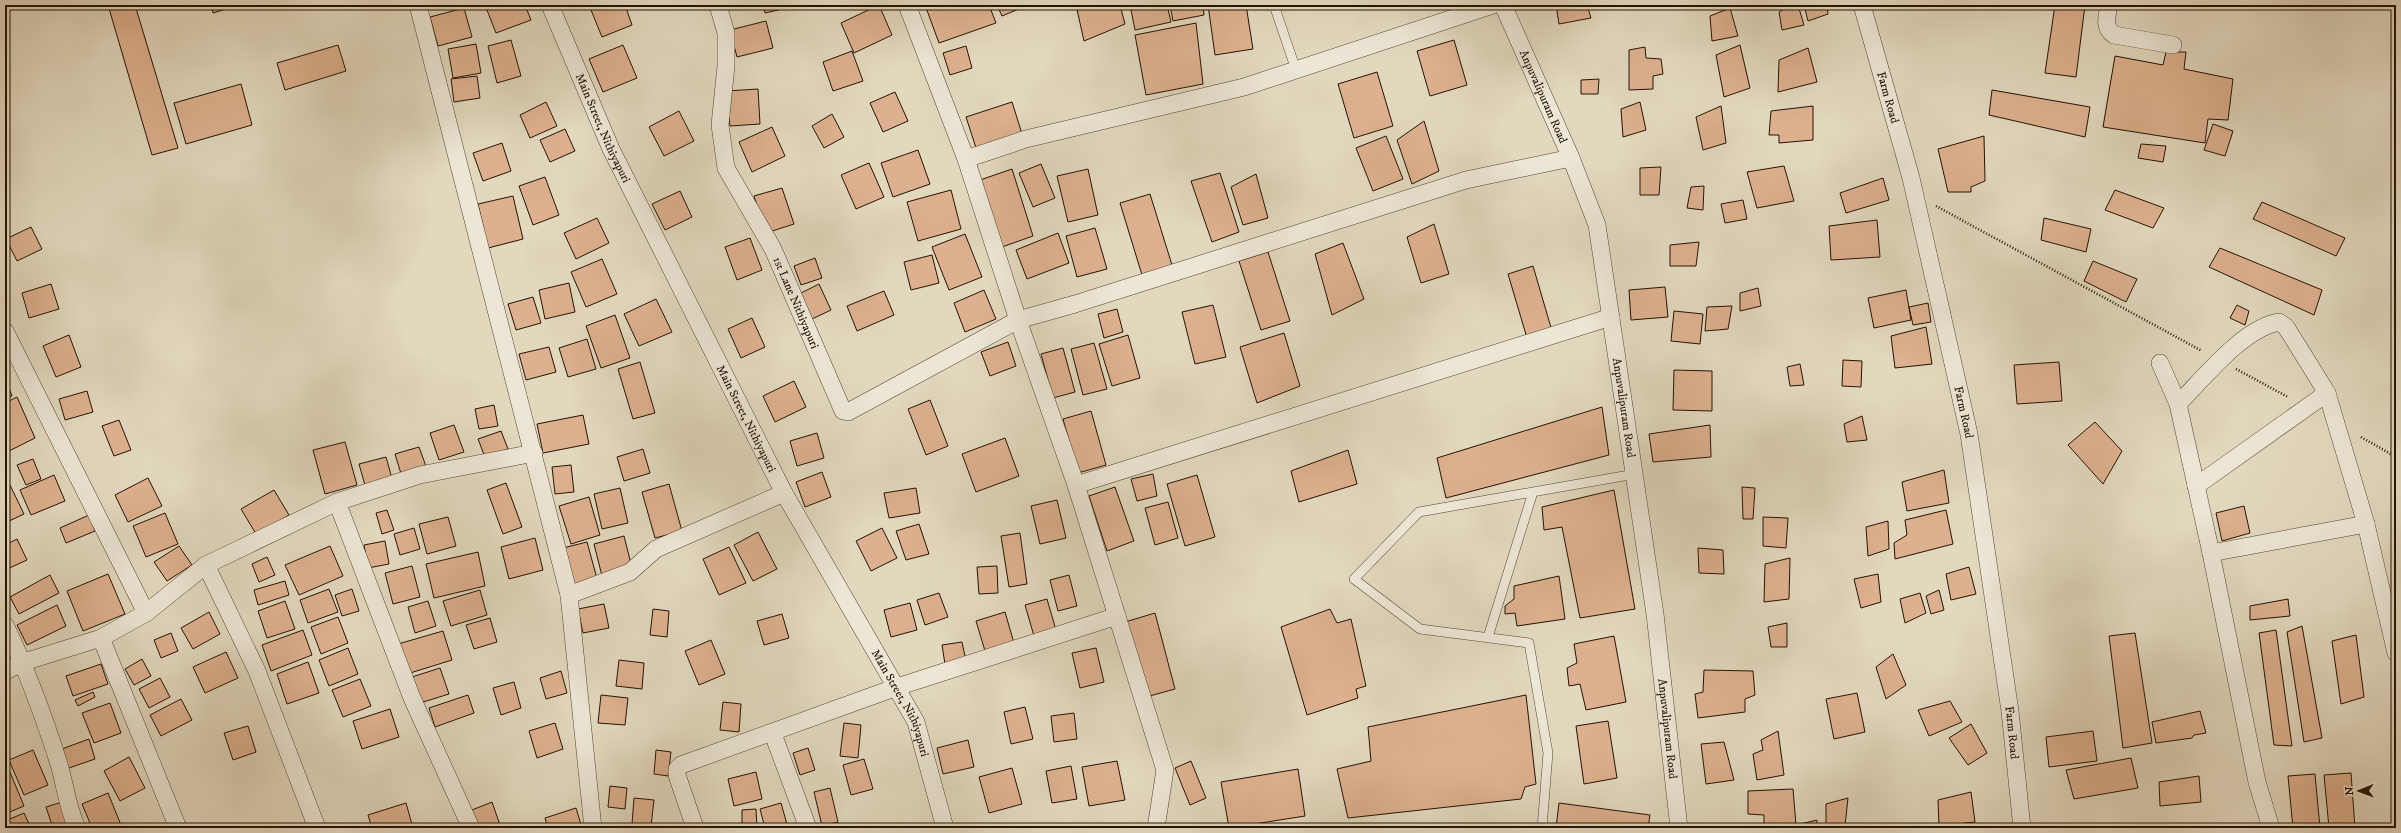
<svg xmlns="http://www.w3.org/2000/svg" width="2401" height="833" viewBox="0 0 2401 833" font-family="'IM FELL DW Pica',serif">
<rect width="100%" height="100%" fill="#e2d8be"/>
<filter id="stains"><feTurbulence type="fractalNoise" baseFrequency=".005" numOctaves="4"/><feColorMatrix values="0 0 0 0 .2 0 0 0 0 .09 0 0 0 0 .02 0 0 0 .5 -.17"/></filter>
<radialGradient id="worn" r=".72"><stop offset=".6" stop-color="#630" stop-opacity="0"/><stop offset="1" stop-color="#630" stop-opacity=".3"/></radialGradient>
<path fill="#ddb18f" stroke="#251203" d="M108,5h27l43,143 -26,7z
M211,5h28l-26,8z
M429,5h22l-21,4z
M485,5h40l6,15 -35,13z
M589,5h36l7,20 -30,12z
M763,5h33v1l-31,7z
M879,5l13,30 -38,18 -13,-30z
M925,5h64l7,18 -57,20z
M997,5h31l-26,11z
M1076,5h44l5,19 -41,17z
M1130,5h37l4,17 -36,8z
M1170,5h33l1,10 -31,6z
M1208,5h38l7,44 -38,6z
M1556,5h31l4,13 -32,6z
M1790,5h8l6,20 -22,5 -3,-18z
M1804,5h23l1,9 -20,7z
M2055,5h30l-9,72 -31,-4z
M464,8l8,29 -34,9 -8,-29z
M1730,8l8,28 -26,5 -2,-25z
M766,21l7,27 -36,9 -7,-27z
M1196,23l7,61 -57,11 -11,-60z
M511,40l10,36 -24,7 -9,-37z
M1454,40l13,45 -37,11 -13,-45z
M476,44l5,29 -28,5 -5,-29z
M338,45l8,26 -61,19 -8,-27z
M623,45l14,33 -34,14 -14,-33z
M1740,45l10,43 -26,9 -8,-42z
M966,46l6,22 -22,7 -7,-22z
M1645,47l1,11 15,1 2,15 -10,2v13l-24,1v-40z
M1808,48l9,34 -39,10 1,-32z
M852,51l11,30 -30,10 -10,-29z
M2166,52h20l-2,17 49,10 -5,41 -20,-1 -3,24 -102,-16 12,-71 48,9z
M1377,72l16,54 -39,12 -16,-54z
M477,76l3,22 -26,4 -3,-23z
M1599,79l-1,15h-17v-14z
M241,84l11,41 -66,19 -12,-41z
M758,89l2,35 -30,2 -3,-35z
M1992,90l98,17 -5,30 -96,-22z
M895,92l13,29 -25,11 -13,-29z
M546,102l11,24 -27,12 -10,-23z
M1012,102l11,35 -46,14 -11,-34z
M1640,102l6,28 -23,7 -2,-28z
M1721,106l5,37 -23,7 -7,-33z
M1813,106v34l-34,3v-8h-10l2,-24z
M679,111l15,30 -30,15 -15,-29z
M832,114l12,23 -20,11 -12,-22z
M1424,121l15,50 -27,13 -15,-44z
M2213,124l20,7 -8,25 -21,-6z
M772,127l13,29 -33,16 -13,-30z
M565,129l10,22 -25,11 -10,-22z
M1386,136l17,43 -30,12 -17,-43z
M1984,136l1,45 -14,6v5h-23l-10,-43z
M502,143l9,28 -28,10 -10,-28z
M2141,144l25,2 -3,16 -25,-4z
M918,150l12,34 -37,13 -12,-34z
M869,163l15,34 -28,12 -15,-34z
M1041,164l14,34 -22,9 -14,-34z
M1784,166l10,35 -37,7 -10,-36z
M1661,167l-2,28h-19v-27z
M1012,169l21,67 -31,11 -22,-67z
M1088,169l10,46 -30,7 -11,-46z
M1220,173l19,59 -27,10 -21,-61z
M1256,174l12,44 -25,7 -12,-38z
M545,177l14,38 -26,10 -14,-39z
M1883,178l6,22 -43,13 -6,-20z
M1704,186l-1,24 -16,-2 4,-21z
M782,188l12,36 -28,9 -12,-37z
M951,190l10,39 -43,12 -11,-39z
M2115,190l49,18 -11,20 -48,-18z
M680,191l12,26 -27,13 -13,-26z
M1150,194l22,71 -30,10 -22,-72z
M513,196l10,43 -35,9 -10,-44z
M1743,200l4,19 -22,4 -4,-19z
M2262,202l83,36 -9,18 -83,-37z
M597,218l12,25 -33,16 -12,-26z
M2044,218l47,11 -5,23 -45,-12z
M1877,220l3,37 -49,3 -2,-34z
M1434,224l15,50 -28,9 -14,-46z
M31,227l11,22 -25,12 -11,-22z
M1095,228l12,41 -30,8 -11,-41z
M1058,233l11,30 -42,16 -11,-29z
M965,234l17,43 -33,13 -17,-43z
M750,238l12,32 -25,10 -12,-33z
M1699,242l-3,24h-26v-21z
M1343,243l21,56 -32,16 -17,-61z
M2220,248l102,42 -8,25 -105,-48z
M1268,252l22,69 -29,9 -22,-69z
M932,255l7,28 -28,7 -7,-28z
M815,258l7,20 -21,7 -7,-19z
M602,259l15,35 -31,13 -15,-35z
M2093,261l44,18 -11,23 -42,-21z
M1533,266l19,65 -25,7 -19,-64z
M569,283l6,29 -30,7 -6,-29z
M51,284l8,25 -30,9 -7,-25z
M819,284l12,26 -19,9 -13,-25z
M1665,287l3,30 -37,3 -2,-30z
M1758,288l3,18 -21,5v-18z
M984,290l12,29 -31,13 -11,-29z
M1906,290l5,30 -37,8 -6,-30z
M884,291l10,24 -37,16 -10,-25z
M533,297l8,26 -25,7 -8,-26z
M656,299l16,33 -33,14 -15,-32z
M1928,303l3,19 -18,3 -4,-18z
M1213,305l13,52 -31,7 -13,-52z
M2237,305l12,6 -4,14 -15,-7z
M1732,306l-4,23 -23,2 2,-24z
M1117,309l6,23 -19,6 -6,-24z
M1674,311l29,3 -3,30 -29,-3z
M615,315l15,43 -29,10 -15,-42z
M752,318l13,29 -24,11 -13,-29z
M1926,327l6,37 -37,4 -4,-32z
M1284,333l16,53 -43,17 -17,-56z
M69,335l12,32 -25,10 -13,-31z
M1128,335l12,43 -28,8 -13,-42z
M587,339l9,30 -28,8 -9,-29z
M1008,342l8,24 -26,10 -9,-24z
M1094,343l13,46 -24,6 -12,-46z
M549,347l7,25 -30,8 -7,-26z
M1063,348l12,44 -22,6 -12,-44z
M1843,360l19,1 -1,26 -19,-1z
M640,362l15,51 -22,6 -15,-50z
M2059,362l3,39 -45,3 -3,-39z
M1800,364l4,21 -14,1 -3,-19z
M1674,370l38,1v40l-39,-1z
M5,377l7,19 -7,2z
M794,381l12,26 -31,15 -12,-26z
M87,391l6,21 -28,8 -6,-21z
M17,397l18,41 -30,15v-50z
M930,400l18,46 -22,9 -18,-46z
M494,405l4,21 -19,3 -4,-20z
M1602,407l7,48 -163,43 -9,-40z
M1091,411l15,54 -28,8 -15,-54z
M583,415l6,29 -46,9 -6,-29z
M1862,416l5,24 -20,2 -3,-18z
M119,420l12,30 -17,6 -12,-30z
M2095,422l27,29 -19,33 -35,-39z
M454,425l10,27 -25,8 -9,-27z
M1710,425l1,32 -58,5 -4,-28z
M501,431l7,18 -23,8 -7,-18z
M817,433l7,25 -27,8 -7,-25z
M1005,438l14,38 -43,16 -14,-38z
M345,442l12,43 -32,9 -12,-44z
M419,447l8,22 -25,8 -7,-23z
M643,449l7,24 -26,8 -7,-24z
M1348,450l9,34 -58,18 -8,-31z
M386,457l7,25 -27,7 -7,-25z
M33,459l8,20 -15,6 -9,-20z
M571,465l3,27 -19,2 -3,-27z
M1944,470l5,33 -42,8 -5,-29z
M822,472l9,25 -26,10 -9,-25z
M1153,474l4,22 -20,5 -6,-22z
M54,475l11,26 -34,14 -11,-25z
M1197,475l18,62 -30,9 -18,-62z
M148,478l14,28 -34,16 -13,-27z
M8,481l16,33 -19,9v-41z
M506,483l16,44 -19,7 -16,-44z
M669,484l13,47 -27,7 -13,-46z
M1115,487l19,54 -27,10 -18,-55z
M1742,487l13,1 -2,31h-10z
M620,488l8,35 -26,6 -8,-35z
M916,488l4,25 -31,5 -5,-25z
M274,490l15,25 -33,19 -15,-25z
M1614,490l21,119 -55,9 -18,-91 -18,3 -2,-23z
M589,497l11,38 -29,9 -12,-38z
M1057,500l9,38 -26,6 -9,-38z
M1168,502l10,36 -23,7 -10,-37z
M2244,506l6,27 -28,8 -6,-28z
M387,510l7,20 -12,4 -6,-21z
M1946,510l7,34 -58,15 -1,-16 13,-8 -2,-15z
M165,513l13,31 -32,13 -13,-31z
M89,515l6,16 -29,12 -6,-15z
M448,517l8,29 -29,8 -8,-30z
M1763,517l25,1 -2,30 -23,-2z
M1888,521l1,28 -21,7 -2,-29z
M919,524l10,30 -23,6 -10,-29z
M414,528l6,21 -20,6 -6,-21z
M882,528l15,30 -26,13 -15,-30z
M758,532l19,37 -24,12 -19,-36z
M1020,533l7,51 -18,3 -8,-51z
M624,536l8,32 -30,8 -8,-32z
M535,538l8,32 -34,9 -8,-32z
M17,539l10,21 -22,10v-25z
M385,541l4,23 -21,4 -4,-23z
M587,542l11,40 -23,7 -12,-41z
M179,546l13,19 -25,16 -13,-19z
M330,546l13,30 -44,19 -14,-30z
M729,547l17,36 -27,12 -16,-36z
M1698,548l25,2 1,24 -25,-1z
M478,552l7,34 -51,12 -8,-34z
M267,557l8,18 -16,7 -7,-18z
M1790,558l-1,41 -25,3 1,-38z
M412,566l8,31 -27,7 -8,-31z
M997,566l1,27 -19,1 -2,-27z
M1969,567l7,27 -25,6 -5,-26z
M108,574l17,40 -42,17 -16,-40z
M1878,574l3,28 -20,6 -7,-29z
M50,575l9,18 -40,21 -9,-17z
M1069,575l8,31 -19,5 -8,-31z
M1559,576l6,43 -48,7 -2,-13 -10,1v-8l9,-7v-13z
M285,581l4,14 -31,10 -4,-15z
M329,589l9,23 -30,11 -8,-23z
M352,589l7,22 -17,5 -7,-21z
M480,590l7,25 -36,11 -8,-25z
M1939,590l5,20 -13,4 -5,-18z
M939,593l9,24 -23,8 -8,-25z
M1920,593l6,20 -21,10 -5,-24z
M1047,599l9,31 -22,6 -9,-31z
M2288,599l2,17 -40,4v-14z
M285,601l10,28 -28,9 -9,-27z
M428,601l8,25 -21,7 -7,-26z
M910,603l7,27 -26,7 -7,-27z
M604,604l5,24 -26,5 -5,-24z
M57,605l9,21 -39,19 -10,-20z
M653,609l16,2 -2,26 -17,-2z
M1330,609l7,14 14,-4 15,67 -10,3 2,9 -51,17 -26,-88z
M209,612l11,22 -27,15 -12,-21z
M1005,612l9,31 -29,8 -9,-30z
M1155,613l20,76 -29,8 -21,-75z
M782,614l7,24 -25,7 -7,-24z
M338,617l10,26 -27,11 -10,-27z
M490,618l7,24 -23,7 -8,-24z
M1787,623v24h-16l-3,-20z
M2302,626l20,112 -18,4 -17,-110z
M303,630l9,25 -41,16 -9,-26z
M2276,630l16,116 -18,-1 -15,-112z
M443,631l9,29 -45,14 -9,-30z
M171,633l7,18 -17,7 -7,-18z
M2135,633l17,110 -29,5 -14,-112z
M2356,635l8,62 -23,7 -9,-63z
M1614,636l12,66 -40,8 -6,-26 -11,2 -2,-18 10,-5 -3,-19z
M711,640l14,34 -26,11 -14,-34z
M962,642l4,19 -21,3 -3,-19z
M348,648l10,26 -29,12 -10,-26z
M1096,648l8,34 -24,6 -8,-35z
M226,652l12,26 -33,15 -12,-26z
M1893,654l13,31 -20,14 -10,-32z
M142,659l9,17 -17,9 -9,-16z
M619,660l25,3 -2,26 -26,-3z
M308,662l11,31 -32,11 -10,-30z
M101,664l7,20 -35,12 -7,-20z
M440,668l9,26 -29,9 -8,-26z
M1704,670l49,1 2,24 -10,4v13l-47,6 -3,-24 8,-2z
M561,671l6,22 -21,6 -6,-21z
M160,678l10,19 -21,11 -10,-19z
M360,679l11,27 -28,11 -11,-27z
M514,682l7,26 -20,7 -8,-27z
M93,692l2,5 -17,9 -3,-6z
M1857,693l8,39 -31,7 -8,-40z
M468,695l6,18 -39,14 -6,-19z
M601,695l27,3 -3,27 -27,-2z
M1526,695l10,89 -11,3 -4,12 -173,19 -11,-49 34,-8 -3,-34z
M181,699l11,21 -31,16 -11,-21z
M1950,701l12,21 -33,14 -11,-26z
M723,702l18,2 -2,28 -19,-2z
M110,703l11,30 -27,10 -12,-30z
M1025,707l8,32 -22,5 -7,-32z
M390,709l9,28 -37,12 -9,-28z
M2200,711l6,22 -12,2 -2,3 -36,5 -4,-21z
M1074,713l3,26 -23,3 -3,-26z
M1608,721l9,57 -33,6 -8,-58z
M555,723l8,26 -26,9 -8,-27z
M844,723l17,2 -3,33 -18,-2z
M1971,724l16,29 -19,12 -19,-27z
M248,726l8,26 -23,8 -9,-27z
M1778,731l6,44 -27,5 -4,-26 10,-4 -2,-10z
M2093,731l4,30 -48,6 -3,-30z
M89,739l6,20 -29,10 -7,-19z
M968,740l6,27 -31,7 -6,-26z
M1724,742l10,38 -28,4 -5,-40z
M808,748l7,22 -15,5 -7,-22z
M33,750l15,35 -24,10 -15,-35z
M656,750l15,2 -3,24 -14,-2z
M129,757l16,31 -25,13 -16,-30z
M2131,758l7,30 -64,11 -8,-29z
M864,759l9,30 -22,6 -8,-30z
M1117,761l8,39 -36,6 -7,-39z
M1191,761l15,37 -16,7 -15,-37z
M7,765l17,41 -19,8v-48z
M1071,766l6,33 -25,4 -6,-32z
M1012,768l10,36 -33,9 -10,-36z
M1298,769l7,47 -76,12 -8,-46z
M756,772l6,27 -28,7 -6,-27z
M2351,773l4,55h-26l-5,-53z
M2315,774l5,54h-27l-5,-52z
M2199,776l2,26 -41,4 -1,-24z
M610,786l17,2 -2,21 -17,-2z
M830,788l8,34 -16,4 -8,-34z
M1793,789l3,36 21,-5v8h-53v-13l-16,-1v-23z
M1971,792l4,30 -36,4 -1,-26z
M108,793l13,32 -7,3h-22l-10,-24z
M634,798l20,2 -3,26 -19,-2z
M1848,798l-3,28 -19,2v-24z
M62,802l8,25 -17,1 -7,-21z
M492,802l9,26h-23l-6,-18z
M406,803l7,25h-41l-4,-13z
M781,803l7,25h-23l-5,-19z
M1559,803l91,12 -2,13h-92z
M576,808l6,20h-34l-3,-10z
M756,809l1,19h-15v-18z
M24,813l7,15h-26v-7z"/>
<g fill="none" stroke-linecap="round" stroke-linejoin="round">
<defs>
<path id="lane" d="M1274,5l22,65
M1488,637l45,-145
M1542,828l6,-75 -19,-110 -109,-14 -66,-50 65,-67 216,-38"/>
<g id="street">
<path d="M418,5l151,590 24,233"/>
<path id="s1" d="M550,5l61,144 173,344 132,229 29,106"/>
<path id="s2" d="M718,5l8,28v33l-6,59 6,43 47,81 70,162 5,1 170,-92 57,-16 391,-124 105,-22"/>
<path d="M907,5l59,154 52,161 58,165 89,285 -9,58"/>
<path id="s3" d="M1503,5l68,153 26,67 58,389 24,214"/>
<path id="s4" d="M1862,5l49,173 58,256 41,277 12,117"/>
<path d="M2109,5c-2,12 -6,22 5,30l59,10"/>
<path d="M966,159l60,-20 218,-52 249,-82"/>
<path d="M5,331l141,282"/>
<path d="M2160,363l18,41 33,149 46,229 14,46"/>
<path d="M2178,404c25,-25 65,-76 101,-82l7,5 41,66 -131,93"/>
<path d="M1076,485l535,-168"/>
<path d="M337,502l75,196 59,130"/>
<path d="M2366,524l30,129"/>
<path d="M2211,553l155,-29 -39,-131"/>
<path d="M206,565l51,106 60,157"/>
<path d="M569,595l61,-23 26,-23 128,-56"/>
<path d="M5,625c21,43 38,89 53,136 7,22 9,46 19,67"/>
<path d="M101,638l77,190"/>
<path d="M5,671l19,-9 77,-24 45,-25 60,-48 131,-63 83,-27 114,-22"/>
<path d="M773,734l35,94"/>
<path d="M695,828l-18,-53v-6l4,-4 216,-78 220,-71"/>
</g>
</defs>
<use href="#lane" stroke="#544432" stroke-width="10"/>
<use href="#street" stroke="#544432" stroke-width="18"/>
<path stroke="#251203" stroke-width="2.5" stroke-dasharray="1 2" stroke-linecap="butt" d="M1936,206l266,145
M2236,369l52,28
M2361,437l35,20"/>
<use href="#lane" stroke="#ece6d5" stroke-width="9"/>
<use href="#street" stroke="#ece6d5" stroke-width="17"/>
</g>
<g text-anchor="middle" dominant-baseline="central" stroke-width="4" stroke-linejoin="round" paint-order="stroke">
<g font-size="12" fill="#251203" stroke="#ece6d5">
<text stroke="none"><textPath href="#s3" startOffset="100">Anpuvalipuram Road</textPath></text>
<text stroke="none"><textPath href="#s4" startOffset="96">Farm Road</textPath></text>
<text stroke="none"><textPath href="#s1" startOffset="134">Main Street, Nithiyapuri</textPath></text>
<text stroke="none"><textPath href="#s2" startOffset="317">1st Lane Nithiyapuri</textPath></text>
<text stroke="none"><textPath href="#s3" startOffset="424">Anpuvalipuram Road</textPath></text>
<text stroke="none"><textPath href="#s4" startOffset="420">Farm Road</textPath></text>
<text stroke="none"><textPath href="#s1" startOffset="458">Main Street, Nithiyapuri</textPath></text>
<text stroke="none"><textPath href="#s1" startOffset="782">Main Street, Nithiyapuri</textPath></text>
<text stroke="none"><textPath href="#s3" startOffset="748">Anpuvalipuram Road</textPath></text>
<text stroke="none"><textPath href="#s4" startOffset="744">Farm Road</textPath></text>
</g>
</g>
<rect width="2401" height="833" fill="none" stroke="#e2d8be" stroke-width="20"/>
<rect x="6" y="6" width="2389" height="821" fill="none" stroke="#251203" stroke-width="2"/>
<rect x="10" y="10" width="2381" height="813" fill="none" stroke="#251203"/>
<g transform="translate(2359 791) rotate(269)" stroke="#ece6d5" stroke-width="3" paint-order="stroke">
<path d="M0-3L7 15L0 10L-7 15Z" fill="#251203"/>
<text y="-6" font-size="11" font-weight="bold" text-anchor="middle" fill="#251203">N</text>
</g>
<rect width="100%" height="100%" filter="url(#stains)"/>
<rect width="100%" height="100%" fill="url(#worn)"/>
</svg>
